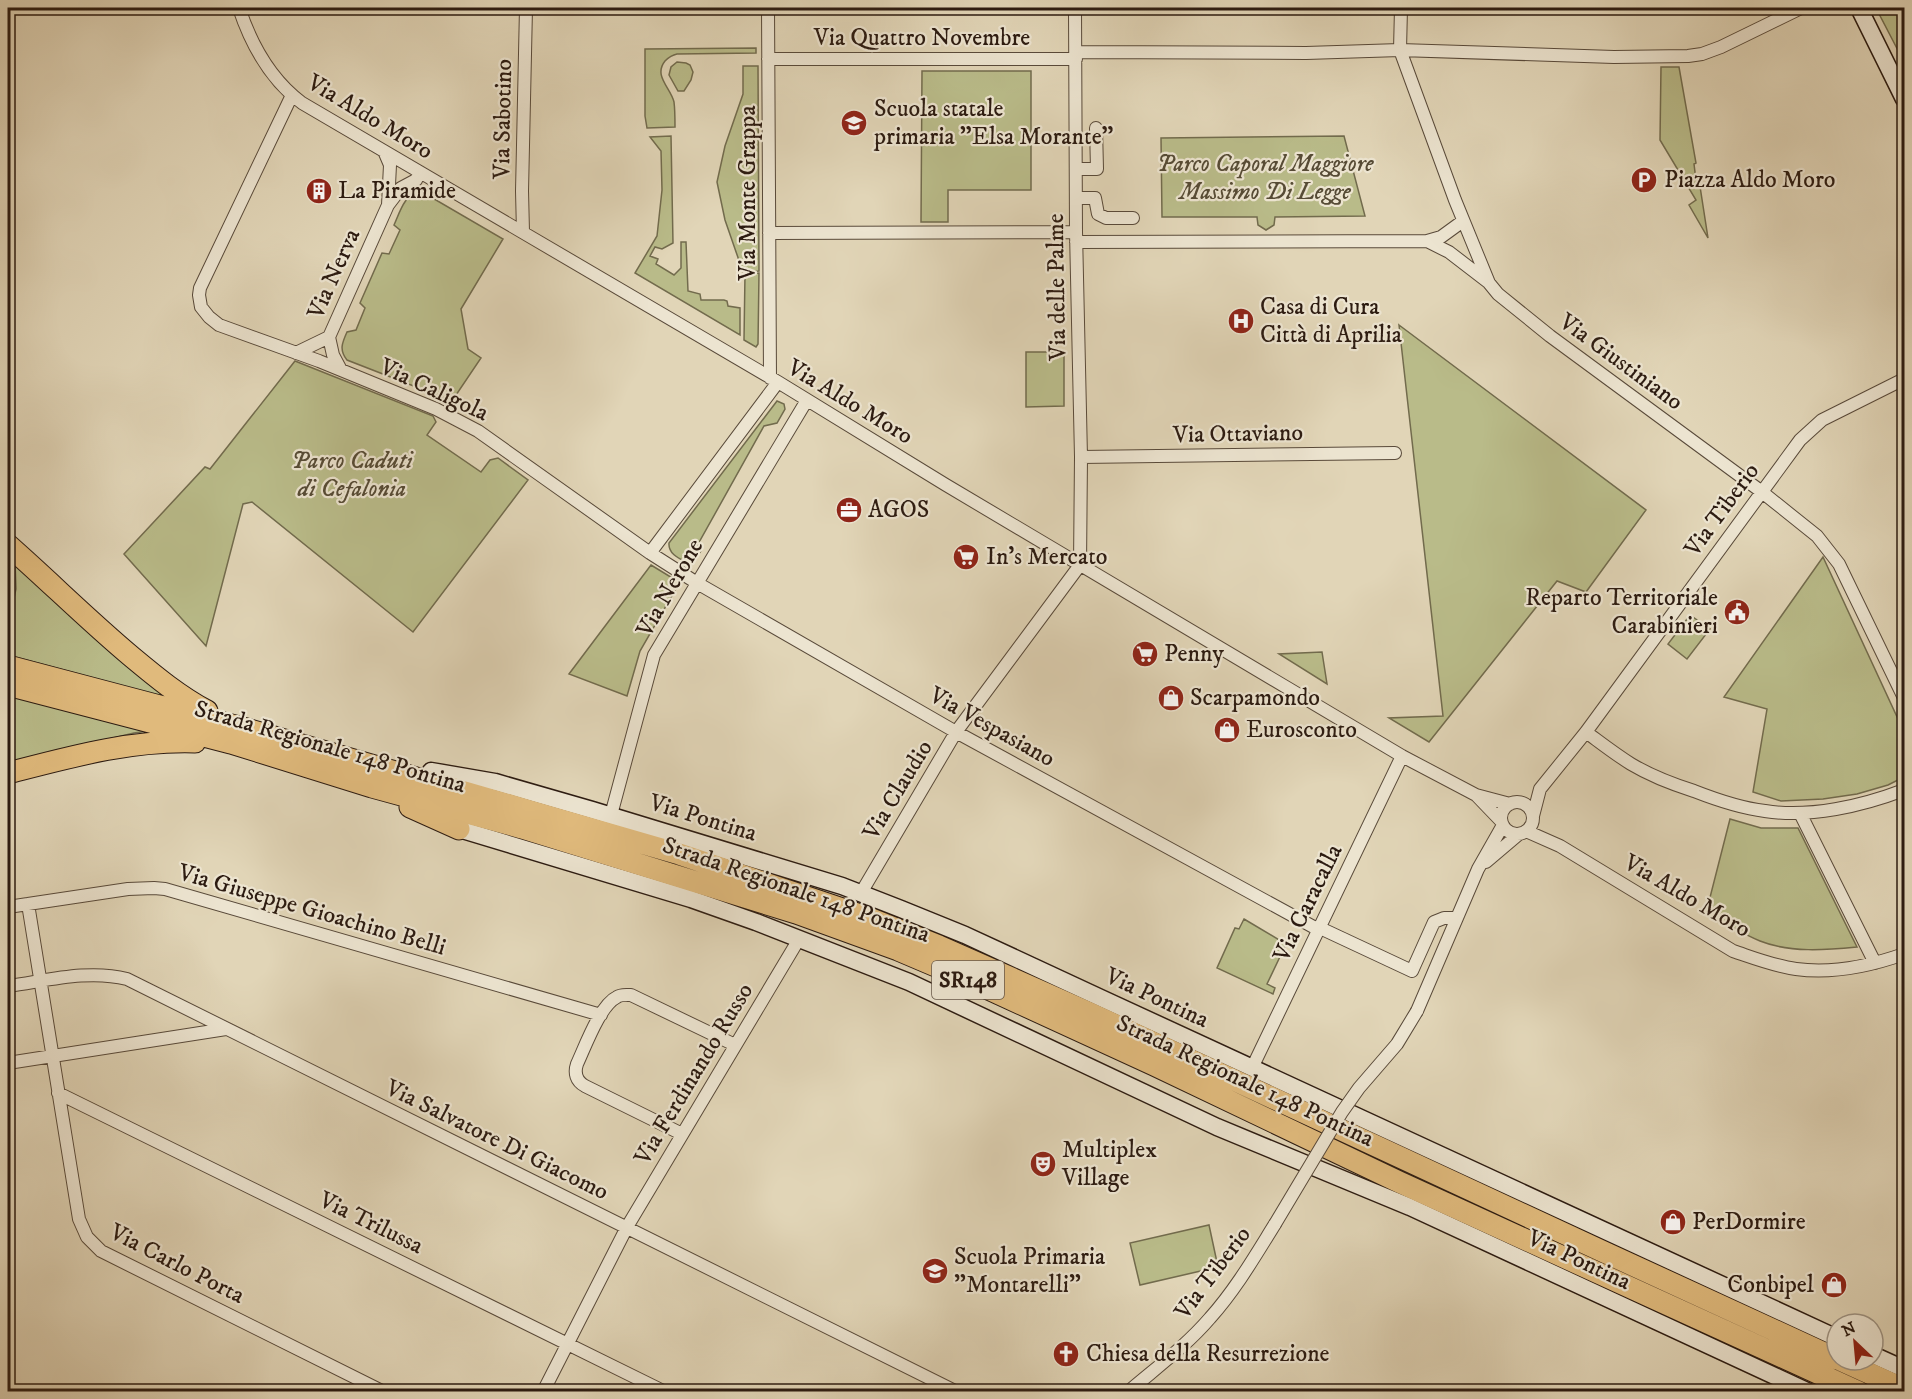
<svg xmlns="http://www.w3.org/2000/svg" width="1912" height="1399" viewBox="0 0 1912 1399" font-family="'IM FELL DW Pica',serif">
<rect width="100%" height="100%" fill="#e1d5b7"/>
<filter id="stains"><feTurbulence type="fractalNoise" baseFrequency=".00333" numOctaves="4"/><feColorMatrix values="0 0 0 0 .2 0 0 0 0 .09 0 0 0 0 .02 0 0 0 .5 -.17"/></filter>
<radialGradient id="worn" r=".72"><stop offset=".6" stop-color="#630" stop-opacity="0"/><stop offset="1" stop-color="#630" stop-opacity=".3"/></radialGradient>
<path fill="#b9bb89" stroke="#726b4d" stroke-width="1.5" d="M1876,8h28v54z
M756,48v5l-79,1c-5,1 -8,3 -12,7 -12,15 6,27 9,41 1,8 1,17 1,25l-28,1 -2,-12v-67z
M677,62l9,1 4,2 3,7 -2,8 -7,11h-6l-9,-16 2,-8z
M743,66h15l1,205 -16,1 -18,-52 -8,-38 8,-36 18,-52z
M1661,67h18l17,96 -2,1 2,16h3l9,58 -19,-33 7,-5 -36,-60z
M922,71h109v119h-83v32h-27z
M671,136l2,107 -11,6 -7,-2 -5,9 8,3 -2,5 18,11 7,-7v-26h5l2,49 12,3 1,6h23l3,1 1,5 12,2v27l-105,-62 22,-37 5,-46 -1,-39 -11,-14z
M1344,136l21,80 -90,1 -1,8 -8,5 -8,-5 -1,-8h-95l-1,-79z
M419,192l5,1 79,46 -42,70 7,40 13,9 -27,40 -7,1 -100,-39c-8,-10 -5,-17 0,-28l9,-2 9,-22 -5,-5 22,-50 7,1 11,-24 -6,-5c6,-13 10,-30 25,-33z
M759,273l-1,71 -2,3 -12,-7 1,-66z
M1399,325l247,185 -60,82 -29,-11 -128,161 -40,-24 54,-2z
M1026,352h38v54l-38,1z
M295,361l138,55 3,6 -9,13 54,37 9,-12 8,-2 30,22 -115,152 -161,-130 -9,2 -37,142 -82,-92 81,-87 5,2z
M777,401l7,3 1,5 -8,14 -13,3 -67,120 5,3 -8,13 -4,2c-9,-5 -22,-9 -21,-21z
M1823,557l81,175v45l-16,8 -31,9 -34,5 -42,2 -28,-9 14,-83 -43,-12z
M15,561l149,133 -1,3 -155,-42v-45l6,-12 2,-9z
M651,565l23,14 3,8 -37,64 -13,45 -58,-22z
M1690,615l20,14 -23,30 -19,-15z
M1322,652l5,32 -48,-30z
M8,689l147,41 -21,3 -126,30z
M1730,819l31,9h37l59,119c-31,3 -67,6 -97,-6 -18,-7 -36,-19 -54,-28z
M1244,919l42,25 -19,40 8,4 -2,6 -56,-26 18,-40 4,1z
M1209,1225l9,42 -78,18 -10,-42z"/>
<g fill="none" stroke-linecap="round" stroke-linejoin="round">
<defs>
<path id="street" d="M239,8c12,36 32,72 63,95l476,279 168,103 456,271 74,39 34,9
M768,8l2,370
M1401,8l-1,42 55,150 34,83 9,11 52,42 212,156 55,44 22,28 65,134
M1076,52l230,1 94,-3 214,7 74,-1 14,-2 19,-7 80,-39
M768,59h308
M292,95l-92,193 -1,7 2,12 8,10 10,8 100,36 117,48 42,22 172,122 128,-171
M384,151l6,14 -2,40
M1076,169h21l-1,-41
M1076,198h19l3,16 8,4h27
M523,232l-1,-41 4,-183
M769,233l307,-1
M1427,241l14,-4 22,-16
M1076,242l351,-1 22,11 39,30
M296,353l33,-16
M341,370l-8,-15 -4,-18 59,-132 13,-17 15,-8 4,-8
M1081,457l314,-4
M650,553l47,30 259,149 363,198
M1586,732c15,11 29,22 45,32 20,12 41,20 63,27 23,9 46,17 71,20 45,7 97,-5 139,-21
M1477,796l24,25
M1501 818a16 16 0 1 1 32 0a16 16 0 1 1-32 0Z
M1800,813l75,150
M611,815l43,-160 153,-255
M1533,816l7,-27 46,-57 214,-292 22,-20 82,-41
M1526,831l34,15 173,105c21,7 41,15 63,18 36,5 74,-3 108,-15
M1486,862l33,-28
M861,893l95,-161 124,-167 1,-108 -5,-225 -1,-224
M28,904l51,315 8,18 14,14 283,141
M8,907l120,-18 26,-1 11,1 436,126
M1320,928l92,43 22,-49 10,-4h12
M8,986c38,-5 80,-17 119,-7l830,413
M1417,1011l61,-142 25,-44
M8,1063l218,-34
M1252,1068l150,-312
M58,1093l607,299
M682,1134l-97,-48c-9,-5 -11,-13 -8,-22 8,-17 23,-59 40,-67 4,-3 9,-2 14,-2l104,50
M543,1392l84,-165 172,-288
M1128,1392c28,-24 58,-46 82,-74 26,-29 45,-62 65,-94"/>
<path id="secondary" d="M1859,8l45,91
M431,771l64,11 97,28 250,76 59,23 64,26 138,64 734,339
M459,829l232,70 65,23 153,60 308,145 193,80 399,185
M1873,1355l31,14"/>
<path id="highway" d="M8,545c42,37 81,76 124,112 24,20 47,39 75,54
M8,666l235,62 284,82 152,44 190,64 70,28 151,67 514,239 233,107
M8,685l223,58 141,44 150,41 274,85 102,37 73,31 183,84 245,117 460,210
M8,773c62,-16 122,-33 187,-31
M410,807l49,22
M1840,1360l64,29"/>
</defs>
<use href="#street" stroke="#594a3a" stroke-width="14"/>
<use href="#secondary" stroke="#2c1b11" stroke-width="19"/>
<use href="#highway" stroke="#2c1b11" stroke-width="23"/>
<use href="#street" stroke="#ece4d0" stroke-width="12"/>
<use href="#secondary" stroke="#ece4d0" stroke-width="16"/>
<use href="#highway" stroke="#e0ba7c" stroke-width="21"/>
<defs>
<path id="street-bridge" d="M1275,1224l67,-112 17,-24 38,-44 20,-33"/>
</defs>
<use href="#street-bridge" stroke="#594a3a" stroke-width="14" stroke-linecap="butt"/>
<use href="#street-bridge" stroke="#ece4d0" stroke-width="12"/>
</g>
<defs>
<symbol id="school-disc" viewBox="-11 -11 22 22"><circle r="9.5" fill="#8f2418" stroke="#ece4d0"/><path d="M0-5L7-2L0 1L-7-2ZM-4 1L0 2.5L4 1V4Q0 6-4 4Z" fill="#fff"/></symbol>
<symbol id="parking-disc" viewBox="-11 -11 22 22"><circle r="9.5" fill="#8f2418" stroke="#ece4d0"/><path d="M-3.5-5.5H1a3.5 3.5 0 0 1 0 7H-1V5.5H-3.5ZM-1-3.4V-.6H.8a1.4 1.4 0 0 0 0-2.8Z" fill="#fff"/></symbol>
<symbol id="building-disc" viewBox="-11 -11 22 22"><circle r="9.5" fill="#8f2418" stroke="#ece4d0"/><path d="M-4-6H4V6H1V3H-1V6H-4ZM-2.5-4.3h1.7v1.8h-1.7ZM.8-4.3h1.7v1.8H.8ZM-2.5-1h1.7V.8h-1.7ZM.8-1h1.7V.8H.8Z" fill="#fff"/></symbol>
<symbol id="hospital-disc" viewBox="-11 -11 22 22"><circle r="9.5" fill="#8f2418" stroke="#ece4d0"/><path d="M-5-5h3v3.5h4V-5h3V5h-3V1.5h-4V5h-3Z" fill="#fff"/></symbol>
<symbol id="office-disc" viewBox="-11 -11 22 22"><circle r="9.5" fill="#8f2418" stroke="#ece4d0"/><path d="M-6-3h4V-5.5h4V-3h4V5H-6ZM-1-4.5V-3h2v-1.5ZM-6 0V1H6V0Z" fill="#fff"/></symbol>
<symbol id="supermarket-disc" viewBox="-11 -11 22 22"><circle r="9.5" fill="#8f2418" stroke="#ece4d0"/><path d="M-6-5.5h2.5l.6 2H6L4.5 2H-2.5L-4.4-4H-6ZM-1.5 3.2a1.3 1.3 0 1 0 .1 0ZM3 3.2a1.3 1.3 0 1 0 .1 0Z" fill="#fff"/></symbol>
<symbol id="civic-disc" viewBox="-11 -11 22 22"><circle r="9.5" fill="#8f2418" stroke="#ece4d0"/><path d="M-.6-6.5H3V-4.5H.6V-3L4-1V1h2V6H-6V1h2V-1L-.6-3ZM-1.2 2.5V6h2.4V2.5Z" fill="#fff"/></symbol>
<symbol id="shop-disc" viewBox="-11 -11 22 22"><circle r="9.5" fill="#8f2418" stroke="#ece4d0"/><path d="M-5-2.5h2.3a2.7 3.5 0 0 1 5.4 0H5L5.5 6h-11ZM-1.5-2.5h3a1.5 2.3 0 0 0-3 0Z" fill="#fff"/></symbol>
<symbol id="theatre-disc" viewBox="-11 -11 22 22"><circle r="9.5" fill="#8f2418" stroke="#ece4d0"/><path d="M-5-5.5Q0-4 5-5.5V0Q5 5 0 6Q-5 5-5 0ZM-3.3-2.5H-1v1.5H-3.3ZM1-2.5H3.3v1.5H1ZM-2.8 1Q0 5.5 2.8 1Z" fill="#fff"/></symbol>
<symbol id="church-disc" viewBox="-11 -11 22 22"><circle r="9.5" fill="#8f2418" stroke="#ece4d0"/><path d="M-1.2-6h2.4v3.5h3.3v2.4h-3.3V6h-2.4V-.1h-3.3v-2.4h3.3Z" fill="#fff"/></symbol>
</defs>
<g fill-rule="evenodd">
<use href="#school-disc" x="839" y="108" width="30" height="30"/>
<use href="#parking-disc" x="1629" y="165" width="30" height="30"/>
<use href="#building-disc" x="304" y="176" width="30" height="30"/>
<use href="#hospital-disc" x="1226" y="306" width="30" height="30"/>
<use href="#office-disc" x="834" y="495" width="30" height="30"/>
<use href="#supermarket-disc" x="951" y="542" width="30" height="30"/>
<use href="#civic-disc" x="1722" y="597" width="30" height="30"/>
<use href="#supermarket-disc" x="1130" y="639" width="30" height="30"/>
<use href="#shop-disc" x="1156" y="683" width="30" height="30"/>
<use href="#shop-disc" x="1212" y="715" width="30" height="30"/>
<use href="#theatre-disc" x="1028" y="1149" width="30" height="30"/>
<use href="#shop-disc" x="1658" y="1207" width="30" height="30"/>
<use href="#school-disc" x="920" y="1256" width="30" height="30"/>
<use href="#shop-disc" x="1819" y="1270" width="30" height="30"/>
<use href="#church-disc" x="1051" y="1339" width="30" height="30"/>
</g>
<g text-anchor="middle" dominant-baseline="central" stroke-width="4.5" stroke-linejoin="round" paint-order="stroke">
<rect fill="#ece4d0" stroke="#66574a" stroke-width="1.5" x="932" y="961" width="72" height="38" rx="4.5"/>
<g font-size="22" font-weight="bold" fill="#2c1b11">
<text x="968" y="980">SR148</text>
</g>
<g font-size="24" fill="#2c1b11" stroke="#ece4d0">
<text x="922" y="38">Via Quattro Novembre</text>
<text transform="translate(370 117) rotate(31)">Via Aldo Moro</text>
<text transform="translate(503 119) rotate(-89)">Via Sabotino</text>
<text transform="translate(748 193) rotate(-90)">Via Monte Grappa</text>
<text transform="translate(334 274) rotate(-66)">Via Nerva</text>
<text transform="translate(1057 287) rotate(-91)">Via delle Palme</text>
<text transform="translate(1621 362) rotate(36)">Via Giustiniano</text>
<text transform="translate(434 390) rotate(25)">Via Caligola</text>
<text transform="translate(850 402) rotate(31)">Via Aldo Moro</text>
<text transform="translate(1238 434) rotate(-1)">Via Ottaviano</text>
<text transform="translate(1722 510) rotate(-54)">Via Tiberio</text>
<text transform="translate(670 588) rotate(-60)">Via Nerone</text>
<text transform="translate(992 727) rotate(29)">Via Vespasiano</text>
<text transform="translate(330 747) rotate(16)">Strada Regionale 148 Pontina</text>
<text transform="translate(898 790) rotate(-59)">Via Claudio</text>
<text transform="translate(703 818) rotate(17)">Via Pontina</text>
<text transform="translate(796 890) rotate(19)">Strada Regionale 148 Pontina</text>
<text transform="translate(1687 896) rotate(30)">Via Aldo Moro</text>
<text transform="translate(1308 903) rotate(-64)">Via Caracalla</text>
<text transform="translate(312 910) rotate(16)">Via Giuseppe Gioachino Belli</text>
<text transform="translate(1157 998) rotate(25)">Via Pontina</text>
<text transform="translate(694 1074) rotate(-59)">Via Ferdinando Russo</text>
<text transform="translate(1245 1081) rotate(25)">Strada Regionale 148 Pontina</text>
<text transform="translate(497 1140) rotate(26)">Via Salvatore Di Giacomo</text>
<text transform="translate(371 1223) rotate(26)">Via Trilussa</text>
<text transform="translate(1579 1260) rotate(25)">Via Pontina</text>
<text transform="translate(177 1264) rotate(27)">Via Carlo Porta</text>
<text transform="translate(1213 1273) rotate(-53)">Via Tiberio</text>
</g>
<g font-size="24" fill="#2c1b11" stroke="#ece4d0" text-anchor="start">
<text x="874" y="109">Scuola statale<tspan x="874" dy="28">primaria "Elsa Morante"</tspan></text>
<text x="1664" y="180">Piazza Aldo Moro</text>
<text x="338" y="191">La Piramide</text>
<text x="1260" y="307">Casa di Cura<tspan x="1260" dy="28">Città di Aprilia</tspan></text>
<text x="868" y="510">AGOS</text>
<text x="986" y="557">In's Mercato</text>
<text x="1718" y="598" text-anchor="end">Reparto Territoriale<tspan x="1718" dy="28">Carabinieri</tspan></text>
<text x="1164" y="654">Penny</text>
<text x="1190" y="698">Scarpamondo</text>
<text x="1246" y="730">Eurosconto</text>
<text x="1062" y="1150">Multiplex<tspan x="1062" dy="28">Village</tspan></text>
<text x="1692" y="1222">PerDormire</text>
<text x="954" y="1257">Scuola Primaria<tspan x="954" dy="28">"Montarelli"</tspan></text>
<text x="1814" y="1285" text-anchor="end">Conbipel</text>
<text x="1086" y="1354">Chiesa della Resurrezione</text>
</g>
<g font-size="24" font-style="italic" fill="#564b35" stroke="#ece4d0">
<text x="1265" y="164">Parco Caporal Maggiore<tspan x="1265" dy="28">Massimo Di Legge</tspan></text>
<text x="352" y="461">Parco Caduti<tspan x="352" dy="28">di Cefalonia</tspan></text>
</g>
</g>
<rect width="1912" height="1399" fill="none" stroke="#e1d5b7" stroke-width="30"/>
<rect x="9" y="9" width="1894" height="1381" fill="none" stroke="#2c1b11" stroke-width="3"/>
<rect x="15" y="15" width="1882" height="1369" fill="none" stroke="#2c1b11" stroke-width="1.5"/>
<g transform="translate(1855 1342) rotate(334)"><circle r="28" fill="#ece4d0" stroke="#9f9484" stroke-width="1.5"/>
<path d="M0-4.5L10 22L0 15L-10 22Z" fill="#8f2418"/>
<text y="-9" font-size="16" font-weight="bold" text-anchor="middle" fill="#2c1b11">N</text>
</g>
<rect width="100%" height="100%" filter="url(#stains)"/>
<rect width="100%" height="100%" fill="url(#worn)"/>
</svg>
